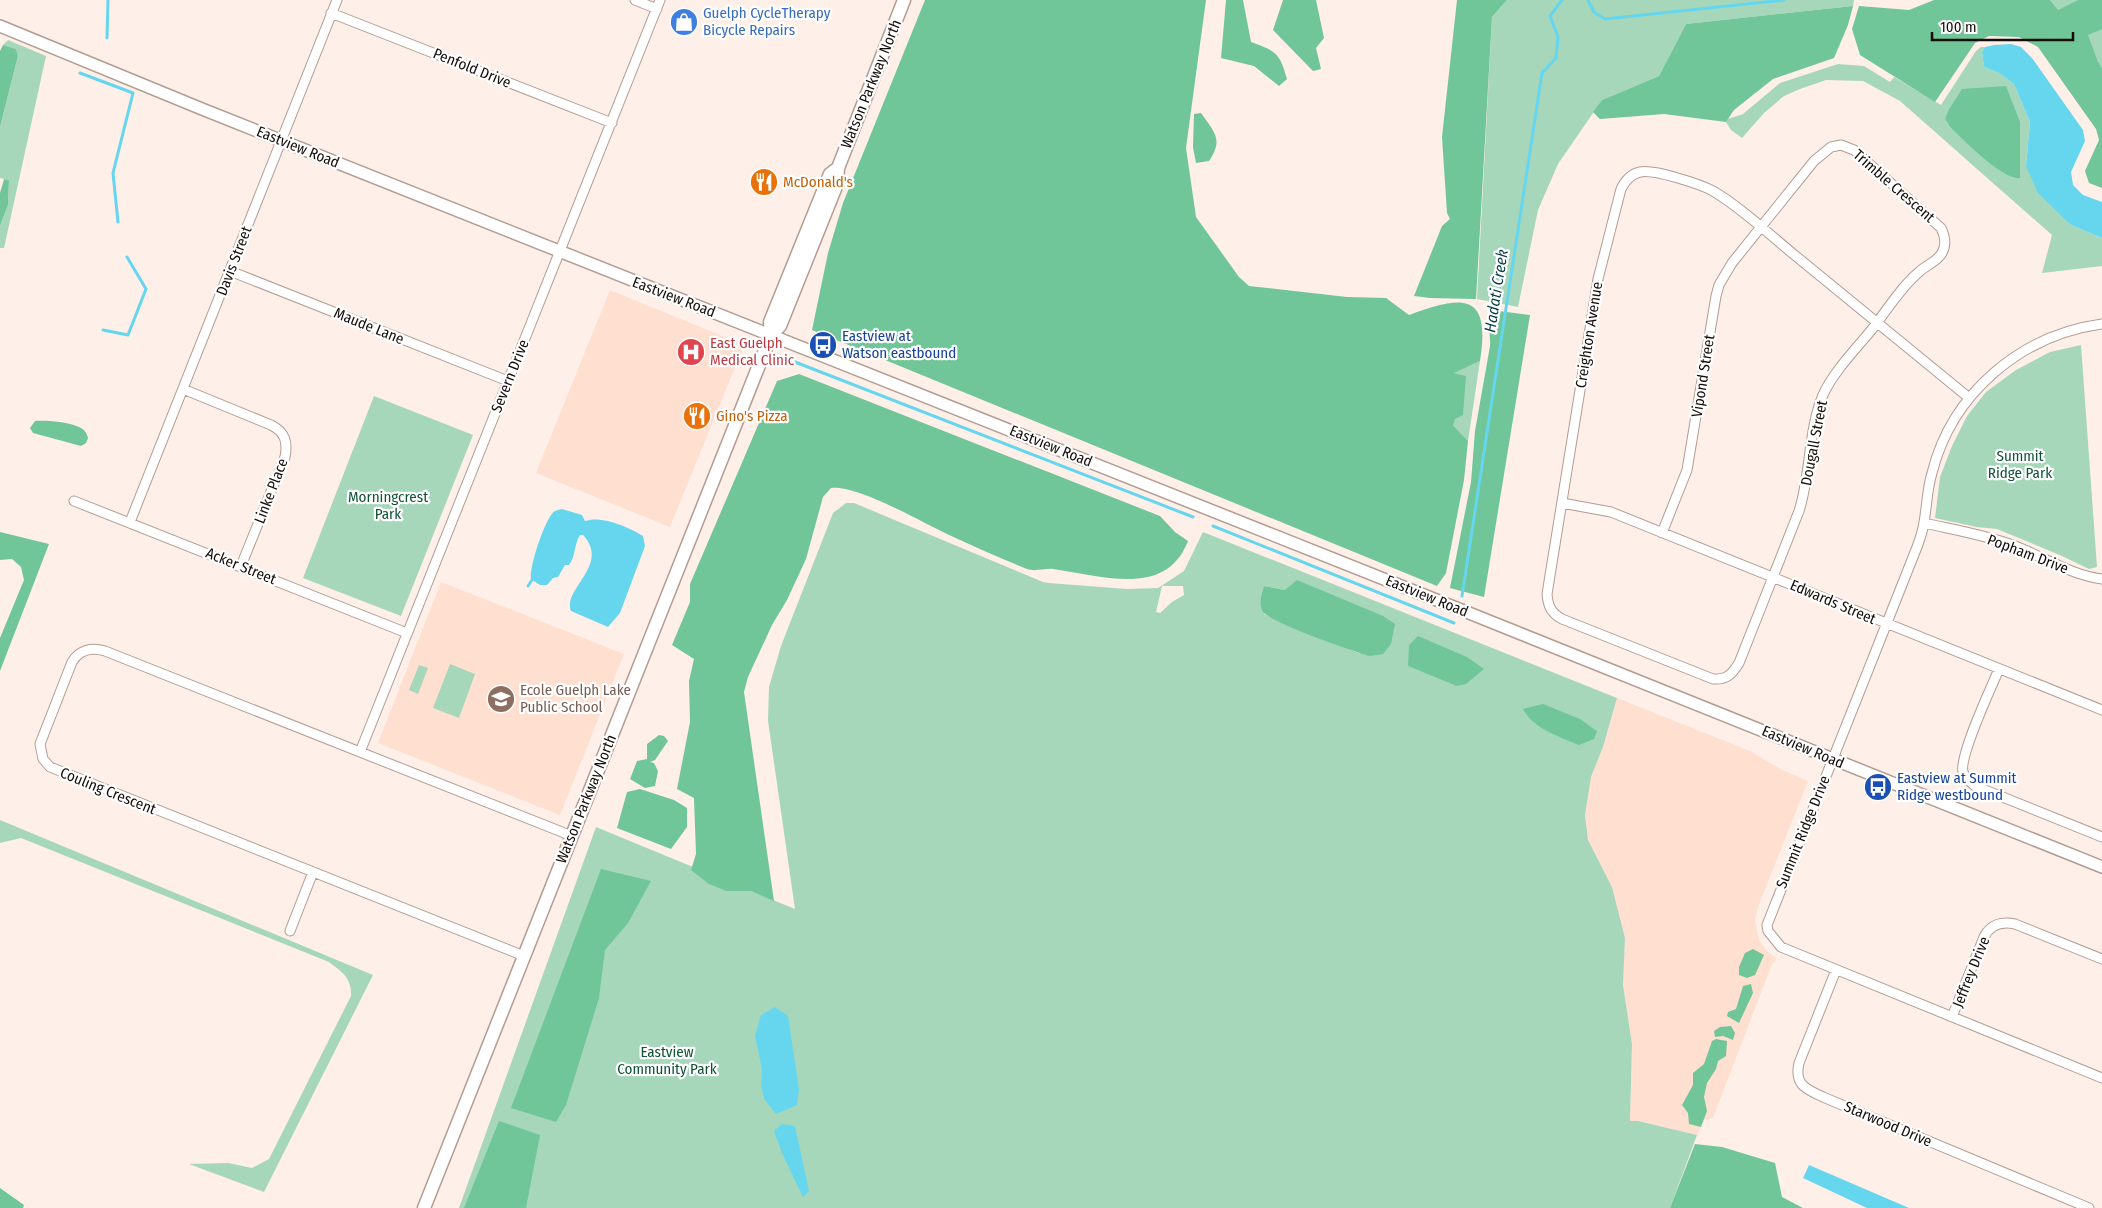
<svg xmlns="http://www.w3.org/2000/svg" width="2102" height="1208" viewBox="0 0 2102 1208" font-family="'Fira Sans Condensed',sans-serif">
<rect width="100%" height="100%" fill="#feefe8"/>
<path fill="#ffdfd0" d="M610,290l134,55 -74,182 -134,-54z
M441,582l183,72 -64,161 -182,-72z
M1617,698l133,53 32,19 26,11 -50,126 -3,13 4,20 7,10 11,9 -5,5 -59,154 -10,2 -6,15 -59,-14h-8l2,-77 -9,-59 2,-47 -13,-51 -24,-47 -3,-25 6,-38 12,-30z"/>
<path fill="#a6d7bb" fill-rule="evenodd" d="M1507,0h347l-1,6 -167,18 -27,52 -57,24 -44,64 -20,46 -20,97 -41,-8 15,-282z
M2050,0h52v68z
M8,40l38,16 -42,192h-4v-22l8,-21 1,-25 -9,-2v-51l18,-71 -2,-7 -13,-4z
M1981,47h4l-3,5 2,15 15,6 15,11 16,38 -4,44 45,59 31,13v28l-60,7 10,-38 -152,-134 -37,-20 -37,-1 -26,9 -16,7 -20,17 -22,25 -11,-8 -5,-8 2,-3 15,-5 37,-31 58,-19 26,2 26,16 4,-5 47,28 35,-54zM1948,111l66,67 -17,-10 -47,-41 -5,-8z
M2081,345l16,222 -8,2 -27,-13 -65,-27 -20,-2 -42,-9 5,-41 12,-31 15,-30 19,-24 30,-22 34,-18z
M1480,361l-12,80 -15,-16v-52z
M374,396l99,39 -72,181 -98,-38z
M846,503h8l189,79 6,1 78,6 31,-1 26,-17 19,-39 414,166 -14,49 -12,30 -6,38 3,25 24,47 13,51 -2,47 9,59 -2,77h8l59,14 -27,73h-1211l137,-381 199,82 -27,-188 1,-34 12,-41 52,-133zM1162,586h21l1,9 -12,7 -12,11 -4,-1zM1264,586l21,4 76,64 -81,-32 -16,-8z
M450,664l25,10 -16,44 -26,-10z
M419,665l9,3 -10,26 -9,-4z
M0,820l373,155 -109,217 -75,-28 39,-1 24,5 17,-9 82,-163c1,-18 -9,-24 -22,-34l-308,-124 -21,5z"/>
<path fill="#70c698" d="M925,0h281l-20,148 10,69 43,60 10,9 98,11 39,1 23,17c54,-20 82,-23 71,46l-26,12 12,3 -3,39 -8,4 -2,6 15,16 -4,39 -18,93 -9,13 -625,-256 16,-77 15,-50z
M1226,0h17l8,42c25,9 29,11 36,37l-8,7 -25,-20 -33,-8z
M1283,0h33l8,38 -8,10 5,21 -8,2 -40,-41z
M1457,0h50l-15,17 -16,282 -46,-1 -16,-2 28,-70 8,-7 -3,-6 -5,-76z
M1934,0h116l8,10 20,-10h24v29l-14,6 10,27 4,6v120l-13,-5 -4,-12 14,-31 -3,-11 -58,-82 -19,-10 -30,-1 -14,7 -40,59 -75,-47 -8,-26 7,-23 50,4z
M1853,6l-5,19 -14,33 -61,21 -39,31 -8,12 -62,-8 -64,5 -7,-7 9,-12 57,-24 27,-52z
M3,45l13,4 2,7 -18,71v-76z
M2006,86l14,36v56c-18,2 -56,-38 -70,-51l-5,-8 3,-8 14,-22z
M1201,113c13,19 23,26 8,48l-13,2 -3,-16 1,-33z
M4,179l5,1 -1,25 -8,21v-33z
M1491,310l39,5 -46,282 -34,-9 21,-106 4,-51 15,-85c1,-12 -4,-26 1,-36z
M799,374l361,142 15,16 13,9c-16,42 -55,41 -93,35 -14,-2 -28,-5 -42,-7 -8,-1 -18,3 -26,0 -27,-11 -54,-23 -80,-35 -27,-13 -90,-49 -116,-46l-8,9 -17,62 -19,41 -15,25 -24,52 -4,15 30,209 -23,-10h-25l-17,-7 -18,-14 5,-16 -2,-56 -17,-9 13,-67 -1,-41 5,-22 -22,-14 18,-43v-18l87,-203z
M35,421c13,-1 35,1 46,7 4,2 6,6 7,10l-2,5 -5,3 -48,-13 -3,-5z
M0,532l49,12 -49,127v-33l24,-58 -3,-13 -9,-8 -12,1z
M1297,580l86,36 12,8 -4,20 -8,10 -13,2c-16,-4 -100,-34 -107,-44 -5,-9 -1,-17 1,-26l21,4z
M1418,636l49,21 17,12 -18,15 -9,2 -49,-20 1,-21z
M1543,704l37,15 17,12 -3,8 -15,6c-19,-8 -46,-16 -56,-36z
M659,735l5,1 4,5 -13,19 -5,2 4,1 4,8 -3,15 -10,2 -15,-9 7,-18 10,-2v-15z
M640,789l34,11 13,8v19l-16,22 -54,-21 10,-36z
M601,869l50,12 -23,42 -23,27 -6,48 -33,107 -10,17 -45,-14z
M1753,949l11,6 -9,20 -8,3 -8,-3v-8l6,-14z
M1751,984l2,9 -14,30 -12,-7 1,-4 8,-3 7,-23z
M1731,1026l4,7 -2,7 -10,-4 -8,1 -1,-6 6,-4z
M1716,1039l11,2 -1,15 -8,5 -2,8 -9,14 -3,14 3,14 -6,16 -12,-3 -1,-11 -6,-8 11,-20v-12l11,-9 8,-23z
M499,1121l41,14 -14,73h-62z
M1695,1144l27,3 53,16 7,34 21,11h-133z
M0,1188l24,17 -1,3h-23z"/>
<path fill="#65d6ee" d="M2011,44l10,3 11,11 51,72 2,11 -14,31 2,13 10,10 19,7v36l-31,-13 -33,-32 -12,-27 4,-44 -16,-38 -15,-11 -15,-6 -2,-15 3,-5 9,-2z
M562,509l20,6 3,6c16,-6 44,6 58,15l2,10 -25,67 -12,14 -37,-16c-9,-22 40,-46 12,-76h-3c-6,9 -4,21 -11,30h-4l-7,12 -5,1 -6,7h-7l-9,-6c-2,-12 13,-56 21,-65 2,-4 6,-4 10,-5z
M775,1007l13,9 11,73 -2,16 -21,9 -12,-15 -3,-14 1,-16 -7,-33 6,-21z
M782,1124l13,2 14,65 -6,6 -21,-44 -8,-22z
M1809,1165l100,43h-42l-64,-30z"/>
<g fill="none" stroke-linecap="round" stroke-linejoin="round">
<path stroke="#65d6ee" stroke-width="3" d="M1588,0l6,12 11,7 179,-19
M107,38l1,-38
M80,73l53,20 -20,80 5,49
M103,330l25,5 18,-46 -19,-32
M795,362l398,155
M1213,526l241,97
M528,586l4,-6
M1462,596l80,-523 14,-15 2,-21 -8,-21 12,-16"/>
<defs>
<path id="minor" d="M635,0l22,9
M331,13l281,110
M230,271l278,110
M2102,324c-81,11 -150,69 -170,149 -5,16 -5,33 -8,49 -1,8 -4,17 -7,25l-150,378 1,6 13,16 321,131
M183,389l88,36c14,7 17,17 14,32l-44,109
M74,501l333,132
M1562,503l49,9 491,198
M130,522l207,-522
M1924,523c31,7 62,12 91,23 29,11 56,29 87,33
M1662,533l25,-63 29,-174 3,-11 13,-22 82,-102 17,-14 10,-2 13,5 87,78c4,8 6,16 1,25 -5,9 -16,12 -23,19 -18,15 -32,38 -46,56 -16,20 -40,44 -50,67 -15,35 -12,79 -24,116l-60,152c-7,11 -12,17 -26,16l-151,-60c-11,-6 -14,-13 -15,-25l51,-315 23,-90c4,-8 9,-15 19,-17 14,-3 60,12 73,19 29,17 58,45 84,66 57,46 114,93 171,140
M1999,669c-8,19 -40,87 -36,103 2,6 7,10 12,14l127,51
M360,752l300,-752
M290,931l23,-59
M524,956l-474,-189 -7,-8 -3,-15 32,-82c7,-12 19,-15 33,-11l467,185
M1836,970l-37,93c-5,22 7,26 24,34l266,111
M1952,1017l32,-80c6,-12 17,-16 31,-13l87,35"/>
<path id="tertiary" d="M0,26l202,83 1237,492 663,266"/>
<path id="secondary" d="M771,335l-1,-13 60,-148 8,-6
M424,1208l347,-873 9,-9 57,-142 1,-16 66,-168"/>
</defs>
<use href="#minor" stroke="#b39c92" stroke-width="11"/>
<use href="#tertiary" stroke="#b39c92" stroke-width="14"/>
<use href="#secondary" stroke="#b39c92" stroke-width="15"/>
<use href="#minor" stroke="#fff" stroke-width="9"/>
<use href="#tertiary" stroke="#fff" stroke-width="11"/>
<use href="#secondary" stroke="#fff" stroke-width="12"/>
</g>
<defs>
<symbol id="shop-disc" viewBox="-11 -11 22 22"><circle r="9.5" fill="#3f7fe0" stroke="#fff"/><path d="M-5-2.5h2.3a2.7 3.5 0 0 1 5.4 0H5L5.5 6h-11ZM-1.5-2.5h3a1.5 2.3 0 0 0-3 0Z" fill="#fff"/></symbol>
<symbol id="restaurant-disc" viewBox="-11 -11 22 22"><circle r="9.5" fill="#e8710a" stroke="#fff"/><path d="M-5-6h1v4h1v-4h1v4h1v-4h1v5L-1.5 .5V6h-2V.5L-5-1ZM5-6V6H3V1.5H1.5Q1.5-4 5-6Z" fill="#fff"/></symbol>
<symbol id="bus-disc" viewBox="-11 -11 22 22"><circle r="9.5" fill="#1a4fb4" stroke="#fff"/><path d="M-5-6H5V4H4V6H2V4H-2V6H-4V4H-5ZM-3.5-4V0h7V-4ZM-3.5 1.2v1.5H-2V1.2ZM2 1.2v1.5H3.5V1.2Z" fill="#fff"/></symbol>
<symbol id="hospital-disc" viewBox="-11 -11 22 22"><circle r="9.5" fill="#e0444e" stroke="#fff"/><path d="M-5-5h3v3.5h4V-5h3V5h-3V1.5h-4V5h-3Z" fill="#fff"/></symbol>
<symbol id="school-disc" viewBox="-11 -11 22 22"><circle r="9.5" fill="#8d6e63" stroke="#fff"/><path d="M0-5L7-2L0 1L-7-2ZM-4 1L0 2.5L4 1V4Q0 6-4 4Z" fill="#fff"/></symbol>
</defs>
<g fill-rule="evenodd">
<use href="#shop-disc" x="668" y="6" width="32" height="32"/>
<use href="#restaurant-disc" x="748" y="166" width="32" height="32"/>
<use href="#bus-disc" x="807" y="329" width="32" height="32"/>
<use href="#hospital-disc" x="675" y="336" width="32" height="32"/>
<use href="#restaurant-disc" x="681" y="400" width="32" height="32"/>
<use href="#school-disc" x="485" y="683" width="32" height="32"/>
<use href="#bus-disc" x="1862" y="771" width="32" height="32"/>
</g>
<g text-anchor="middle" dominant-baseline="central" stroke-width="4.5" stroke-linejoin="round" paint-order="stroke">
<g font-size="15" fill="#366cbe" stroke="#fff" text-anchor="start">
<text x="703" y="13">Guelph CycleTherapy<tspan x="703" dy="17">Bicycle Repairs</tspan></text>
</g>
<g font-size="15" fill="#150d09" stroke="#fff">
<text transform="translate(472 68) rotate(22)">Penfold Drive</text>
<text transform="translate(871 84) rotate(-68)">Watson Parkway North</text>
<text transform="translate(298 147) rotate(22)">Eastview Road</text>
<text transform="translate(1894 186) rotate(41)">Trimble Crescent</text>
<text transform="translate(234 261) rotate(-69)">Davis Street</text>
<text transform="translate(674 297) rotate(21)">Eastview Road</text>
<text transform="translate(369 326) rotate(22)">Maude Lane</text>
<text transform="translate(1589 335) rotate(-81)">Creighton Avenue</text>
<text transform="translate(510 376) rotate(-68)">Severn Drive</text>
<text transform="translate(1703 376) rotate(-81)">Vipond Street</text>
<text transform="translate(1814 443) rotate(-79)">Dougall Street</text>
<text transform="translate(1051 446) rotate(22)">Eastview Road</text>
<text transform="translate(271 491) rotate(-69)">Linke Place</text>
<text transform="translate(2028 554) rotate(21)">Popham Drive</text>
<text transform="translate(241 566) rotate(22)">Acker Street</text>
<text transform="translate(1427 596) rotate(22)">Eastview Road</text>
<text transform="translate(1833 602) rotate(23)">Edwards Street</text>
<text transform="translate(1803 747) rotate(23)">Eastview Road</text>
<text transform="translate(108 791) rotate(22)">Couling Crescent</text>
<text transform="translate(586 799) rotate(-68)">Watson Parkway North</text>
<text transform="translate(1803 832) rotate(-68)">Summit Ridge Drive</text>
<text transform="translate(1971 972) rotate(-68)">Jeffrey Drive</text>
<text transform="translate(1888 1124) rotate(23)">Starwood Drive</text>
</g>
<g font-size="15" fill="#c56008" stroke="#fff" text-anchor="start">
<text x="783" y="182">McDonald's</text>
<text x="716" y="416">Gino's Pizza</text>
</g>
<g font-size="15" fill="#164399" stroke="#fff" text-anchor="start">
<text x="842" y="336">Eastview at<tspan x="842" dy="17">Watson eastbound</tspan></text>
<text x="1897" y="778">Eastview at Summit<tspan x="1897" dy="17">Ridge westbound</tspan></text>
</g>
<g font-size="15" fill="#be3a42" stroke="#fff" text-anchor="start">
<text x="710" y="343">East Guelph<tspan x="710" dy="17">Medical Clinic</tspan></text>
</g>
<g font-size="15" fill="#0f5336" stroke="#fff">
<text x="2020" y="456">Summit<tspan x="2020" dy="17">Ridge Park</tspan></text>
<text x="388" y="497">Morningcrest<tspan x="388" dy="17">Park</tspan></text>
<text x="667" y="1052">Eastview<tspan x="667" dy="17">Community Park</tspan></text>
</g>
<g font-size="15" fill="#785e54" stroke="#fff" text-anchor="start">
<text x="520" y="690">Ecole Guelph Lake<tspan x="520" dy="17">Public School</tspan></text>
</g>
<g font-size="16" font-style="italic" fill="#053c46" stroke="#fff">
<text transform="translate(1496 291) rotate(-81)">Hadati Creek</text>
</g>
</g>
<path d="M1932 32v8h141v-8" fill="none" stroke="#150d09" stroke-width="2.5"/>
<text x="1940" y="32" font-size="15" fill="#150d09" stroke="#ffffff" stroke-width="4" paint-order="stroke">100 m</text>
</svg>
